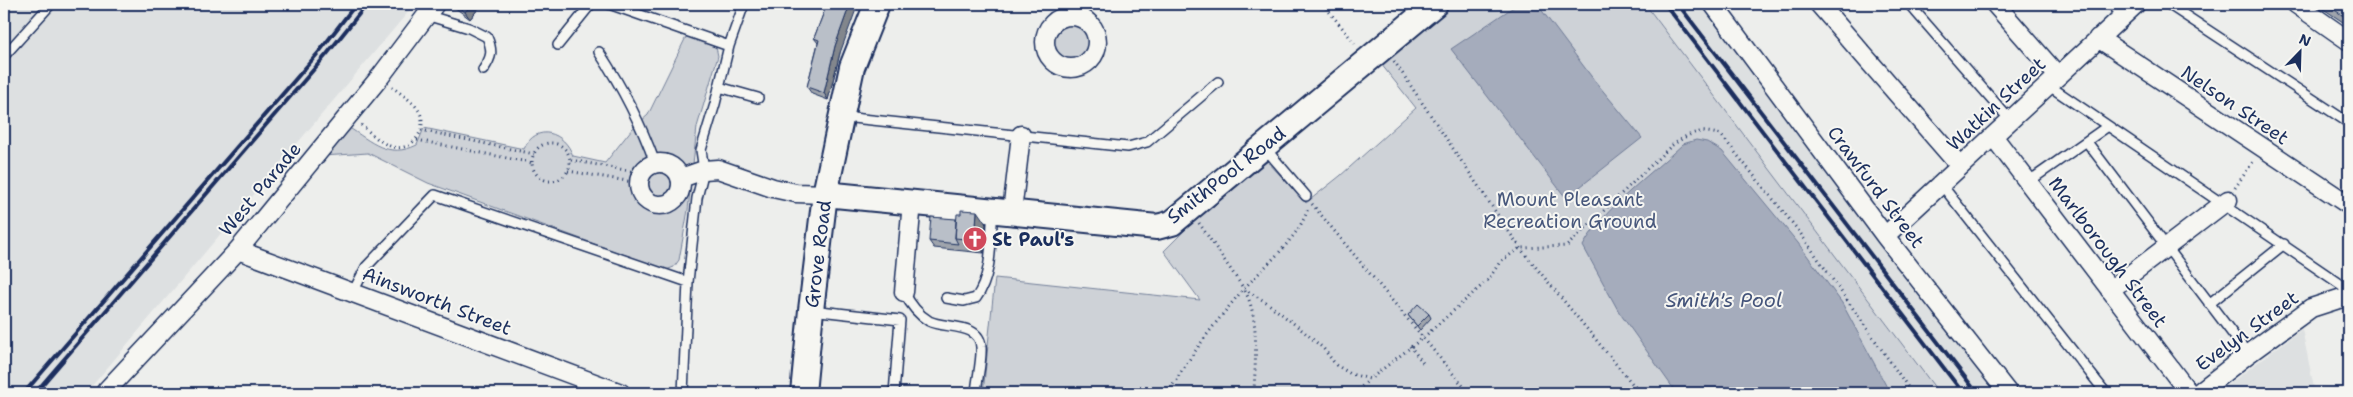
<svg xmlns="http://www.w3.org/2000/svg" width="2353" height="397" viewBox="0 0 2353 397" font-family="'Shantell Sans',sans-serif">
<rect width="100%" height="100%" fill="#edeeec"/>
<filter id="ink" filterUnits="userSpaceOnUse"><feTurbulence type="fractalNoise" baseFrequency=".02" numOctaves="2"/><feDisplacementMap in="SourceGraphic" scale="10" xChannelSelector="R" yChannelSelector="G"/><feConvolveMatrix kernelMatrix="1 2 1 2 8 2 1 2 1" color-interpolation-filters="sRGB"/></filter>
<g filter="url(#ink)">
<path fill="#dde0e1" d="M16,4h399l-329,389h-82v-379z
M1645,4h58l167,225 128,164h-59z
M2302,329l13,64h-98z"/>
<path fill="#ced2d7" stroke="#74809a" d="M1448,4h197l294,389h-956l12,-115 205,22 -36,-49 47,-47 55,-44 40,43 34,-27 76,-68 -35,-44z
M1053 42a18 18 0 1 1 36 0a18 18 0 1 1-36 0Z
M687,35l22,7 7,5 2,9 -21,71 -9,83 -9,50 -5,7 -8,3 -238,-87 -60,-30 -45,3 25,-29c24,15 40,32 69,18l7,-17 100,21c12,-27 41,-17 49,7l32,7 27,-34 16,-14z"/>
<path fill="#a5acbc" stroke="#6e7a96" d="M1518,4h19l57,76 48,58 -76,60 -115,-149z
M1696,140l11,2 15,9 76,92 44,60 48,90h-212l-5,-5 -54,-76 -36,-66c20,-37 69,-73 100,-102z"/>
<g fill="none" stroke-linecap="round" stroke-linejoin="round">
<defs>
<path id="lane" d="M609,4l120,42
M1909,4l101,116
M2111,4l12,11
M2168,4l181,119
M426,15l43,13 18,9c6,14 5,20 -4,33
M558,45l33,-41
M599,52c23,35 42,72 56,111
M4,56l47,-52
M2048,85l301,205
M719,87l39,11
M843,117l285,30 19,-5 71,-60
M2087,142l161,212
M1264,147l42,49
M2028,182l80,-56
M1941,184l165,209
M353,292l13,-25 69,-72 253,87
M904,292c6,12 13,22 25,29 15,8 51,1 52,26 1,14 -4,32 -5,46
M946,298l18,3 12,-3c17,-23 14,-59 17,-87
M2209,304l75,-60
M811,310l89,10 -6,73
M683,393l5,-111 9,-84 7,-28 -3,-20 14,-46 14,-58 15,-42"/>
<path id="street" d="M1713,4l172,232 123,157
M1819,4l141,162
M1995,4l63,72
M2296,4l53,37
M1045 42a26 26 0 1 1 52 0a26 26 0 1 1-52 0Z
M2098,38l251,167
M1993,136l196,257
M639 184a21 21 0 1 1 42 0a21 21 0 1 1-42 0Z
M681,178l23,-8 14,-1 55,19 23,5 29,1
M1012,212l9,-77
M1885,236l251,-232
M238,250l383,143
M2110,290l118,-90
M904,292l8,-90
M106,391l132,-141 142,-173 55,-73
M2198,393l50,-39 63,-46 34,-11 4,-4"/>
<path id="secondary" d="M825,194l332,33 15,-4 263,-219
M803,393l8,-83 14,-116 27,-127 25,-63"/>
</defs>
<use href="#lane" stroke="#1b2f5e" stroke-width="12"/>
<use href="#street" stroke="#1b2f5e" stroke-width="21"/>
<use href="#secondary" stroke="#1b2f5e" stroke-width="28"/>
<path stroke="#1b2f5e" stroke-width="3" stroke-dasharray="1 4" stroke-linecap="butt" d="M1323,4l34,42
M1394,61l126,187 120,145
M361,125c9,7 20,19 32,22 20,5 36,-19 26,-36 -6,-10 -18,-17 -27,-24
M421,130l113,24
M417,140l115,23
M532 162a19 19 0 1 1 38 0a19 19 0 1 1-38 0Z
M571,160l70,13
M568,171l71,12
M2235,188l19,-28
M1312,204l157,189
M1199,223l45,66 22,13 36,28 21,18 13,17 15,9 19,5 54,-42 64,-57 12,-18 20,-14 47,-2 104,-100c19,-13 27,-18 50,-11l77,95 114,163
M1245,291c15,28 10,71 9,102
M1410,346l13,17
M1168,393c21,-35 47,-71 74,-102 19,-22 60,-55 66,-84
M1354,393l15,-13"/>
<use href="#lane" stroke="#f6f6f2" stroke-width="9"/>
<use href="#street" stroke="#f6f6f2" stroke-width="18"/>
<use href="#secondary" stroke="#f6f6f2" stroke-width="24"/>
<path stroke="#1b2f5e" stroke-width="4" d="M1665,4l298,389
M1678,4l299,389
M24,393l295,-341 37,-48
M35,393l292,-339 40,-50"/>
</g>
<path fill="#9fa4ac" stroke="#1b2f5e" d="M452,4h30l-12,15 -16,-12z
M827,4l13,49 -12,47 -16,-6 -5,-7 11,-44 -4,-5z
M2316,4h33v22z
M986,224l-2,29 -50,-5 -5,-7z
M1429,314l2,4 -11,12 -12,-15z"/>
<path fill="#82868c" stroke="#1b2f5e" d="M472,4h10l-12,15 -5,-7z
M850,4h8l-18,49 -12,47 -4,-7 11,-47z
M2349,4v17l-5,-4 -2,-2z
M977,211l9,13 -2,29 -9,-13z"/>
<path fill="#b9bfc8" stroke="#1b2f5e" d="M454,4h18l-7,8z
M827,4h23l-15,42 -11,47 -17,-6 12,-47 -5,-2z
M2326,4h23l-7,11z
M2349,9v12l-5,-4z
M961,210l16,1 -2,29 -20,-2 2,-24h4z
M931,217l25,2 -1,19 3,6 -29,-3z
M1418,304l11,10 -12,12 -9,-11z"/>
</g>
<defs>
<symbol id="church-disc" viewBox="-11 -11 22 22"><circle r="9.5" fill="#d1495b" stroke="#f6f6f2"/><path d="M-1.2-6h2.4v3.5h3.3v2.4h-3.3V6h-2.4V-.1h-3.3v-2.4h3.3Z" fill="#fff"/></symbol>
</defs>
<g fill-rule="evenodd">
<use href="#church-disc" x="961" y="225" width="28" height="28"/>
</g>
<g text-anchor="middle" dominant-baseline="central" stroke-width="4" stroke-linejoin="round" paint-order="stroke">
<g font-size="19" fill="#1b2f5e" stroke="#f6f6f2">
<text transform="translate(1996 104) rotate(-43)">Watkin Street</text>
<text transform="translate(2235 105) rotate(34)">Nelson Street</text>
<text transform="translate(1226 175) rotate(-38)">SmithPool Road</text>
<text transform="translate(1876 187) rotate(53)">Crawfurd Street</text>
<text transform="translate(260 189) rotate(-50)">West Parade</text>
<text transform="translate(2108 252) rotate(53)">Marlborough Street</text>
<text transform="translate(818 254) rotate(-83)">Grove Road</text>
<text transform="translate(437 301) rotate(21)">Ainsworth Street</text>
<text transform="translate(2247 331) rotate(-36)">Evelyn Street</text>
</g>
<g font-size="19" fill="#48587c" stroke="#f6f6f2">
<text x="1570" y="199">Mount Pleasant<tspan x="1570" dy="22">Recreation Ground</tspan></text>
</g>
<g font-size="19" font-weight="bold" fill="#1b2f5e" stroke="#f6f6f2" text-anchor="start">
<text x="992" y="239">St Paul's</text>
</g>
<g font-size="20" font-style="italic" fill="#44547a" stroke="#f6f6f2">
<text x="1724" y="300">Smith's Pool</text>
</g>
</g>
<rect width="2353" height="397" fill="none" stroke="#f6f6f2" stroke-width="20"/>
<rect x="10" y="10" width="2333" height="377" fill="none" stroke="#1b2f5e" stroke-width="2" filter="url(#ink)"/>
<g transform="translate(2300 52) rotate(23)" stroke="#f6f6f2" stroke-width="4" paint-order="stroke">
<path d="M0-4L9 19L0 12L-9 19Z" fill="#1b2f5e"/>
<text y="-8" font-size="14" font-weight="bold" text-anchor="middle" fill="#1b2f5e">N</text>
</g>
</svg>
